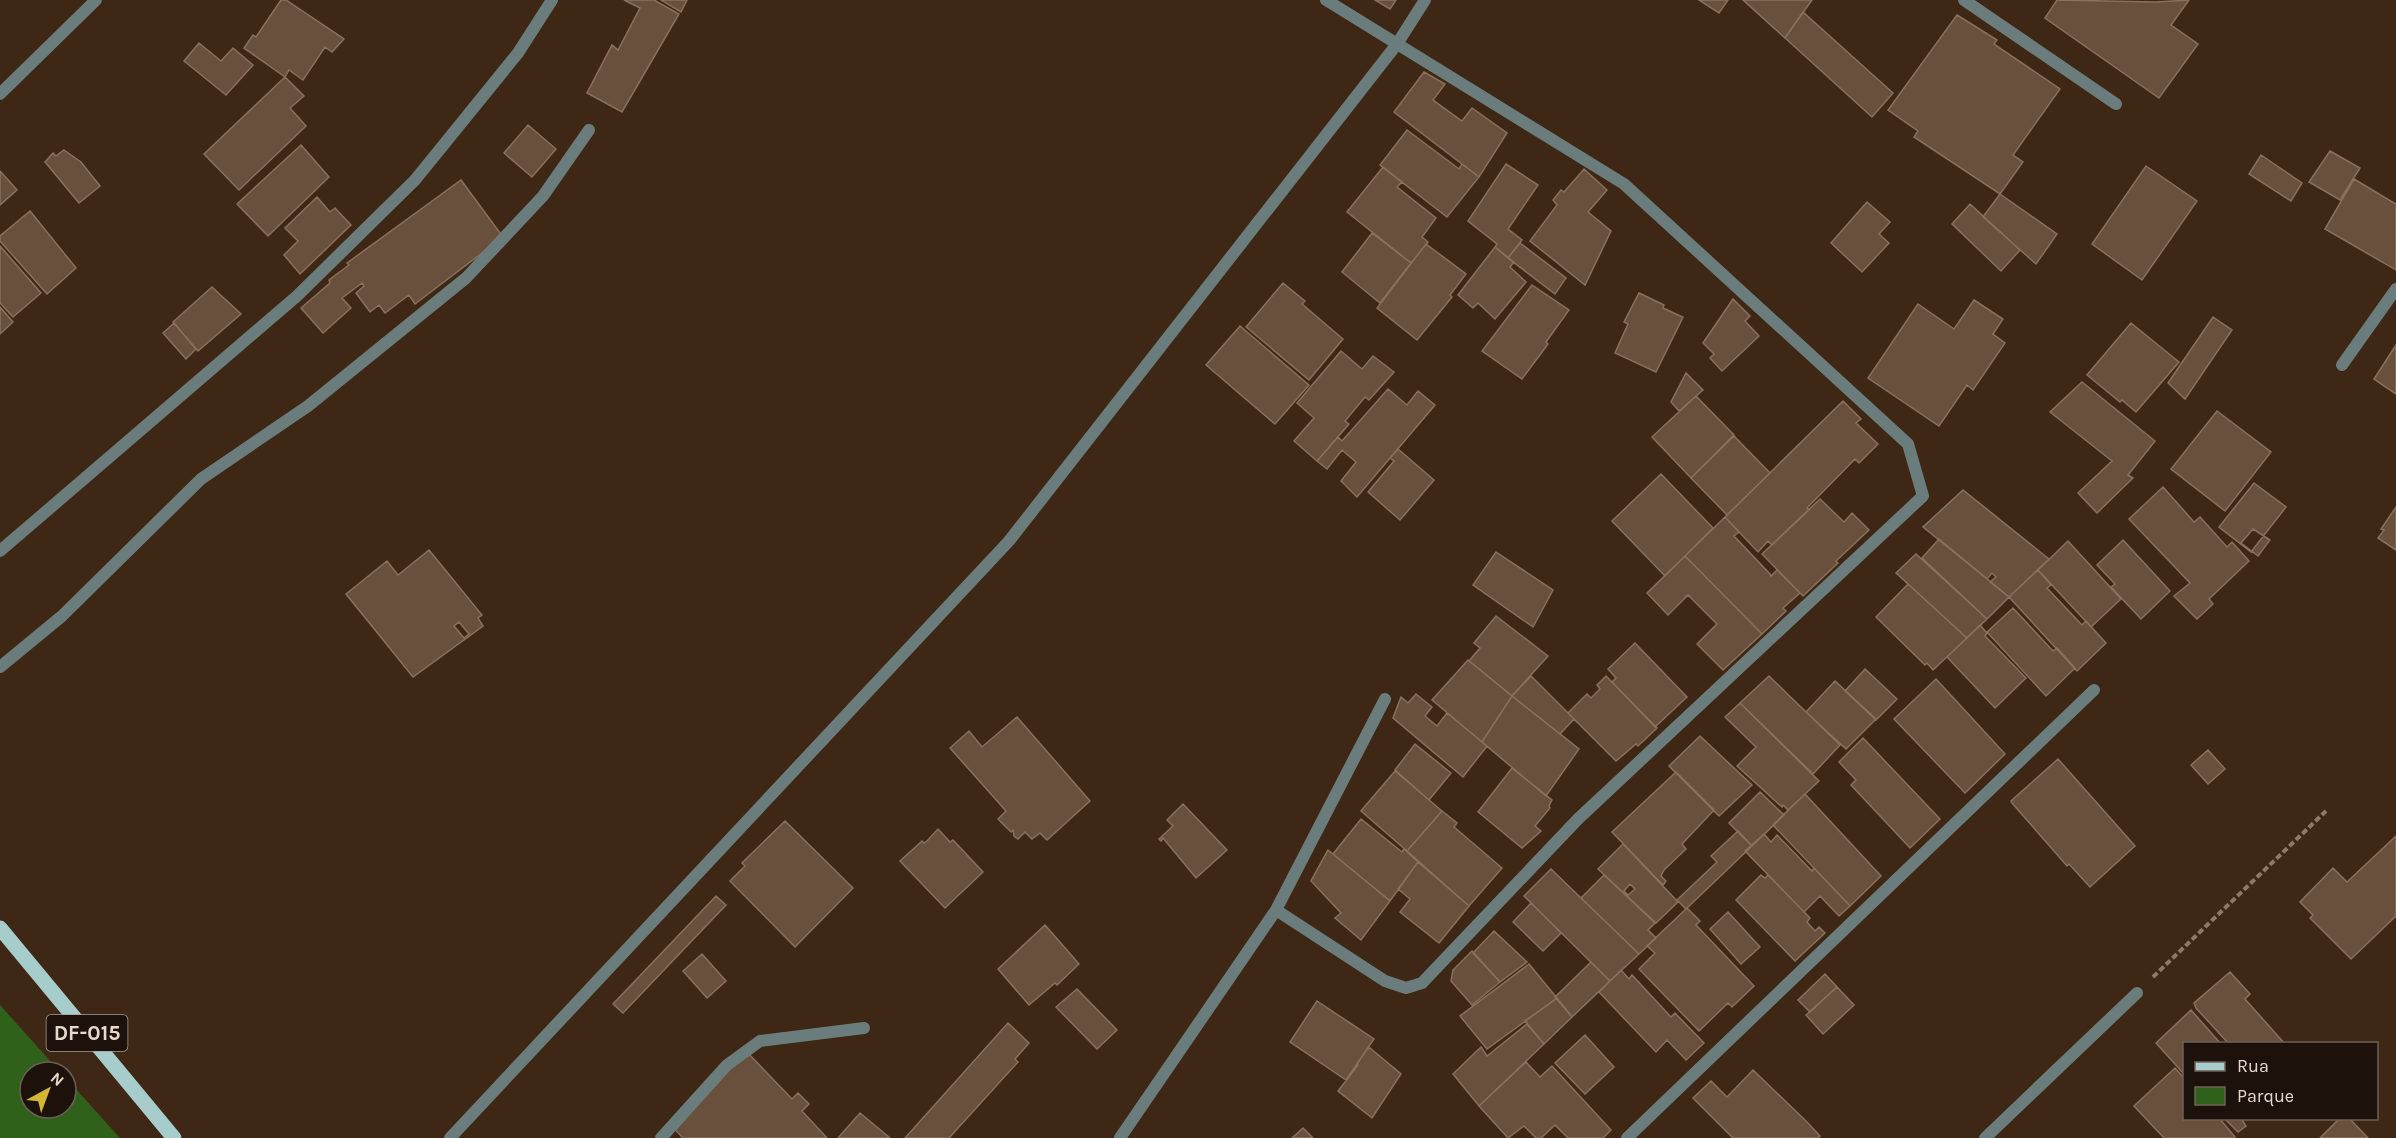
<svg xmlns="http://www.w3.org/2000/svg" width="2396" height="1138" viewBox="0 0 2396 1138" font-family="Karla,sans-serif">
<rect width="100%" height="100%" fill="#3e2714"/>
<path fill="#2f611b" d="M0,1005l60,67h-30v36h36v-30l54,60h-120z"/>
<path fill="#69503d" stroke="#8b705c" stroke-width="1.5" fill-rule="evenodd" d="M281,0h5l58,39 -12,13 -7,-5 -22,33 -14,-10 -4,7 -41,-29 9,-13 3,2z
M624,0h30l25,14 -57,98 -35,-19 25,-48 6,5 22,-42z
M661,0h26l-6,12z
M1375,0h21l-6,9z
M1699,0h29l-9,13z
M1743,0h69l-27,38z
M2057,0l99,2 33,-2 -18,25 27,19 -39,54 -114,-80z
M1803,12l90,81 -21,24 -87,-79z
M1957,15l40,25 -3,4 66,45 -47,66 10,7 -23,32 -86,-57 4,-6 -30,-21z
M199,43l22,18 12,-13 20,17 -27,30 -42,-34z
M1424,72l21,12 -12,16 29,21 10,-13 35,25 -28,44 -85,-65z
M285,77l19,19 -14,12 16,18 -67,64 -35,-36z
M528,125l28,24 -24,28 -28,-24z
M1407,130l52,39 3,-5 17,13 -32,40 -67,-52z
M301,145l28,32 -61,59 -31,-32z
M64,150l17,12 19,24 -21,17 -34,-41 8,-9 3,3z
M2330,151l30,17 -20,32 -31,-18z
M2261,155l41,28 -11,18 -42,-27z
M1506,164l32,21 -30,44 14,11 -14,18 -13,-11 2,-3 -29,-23z
M2146,166l51,35 -55,79 -50,-36z
M1383,167l19,15 -5,5 39,31 -14,19 6,5 -17,21 -64,-51z
M1584,169l23,21 -19,22 23,19 -26,54 -55,-44 27,-36 -4,-5 8,-10 3,2z
M0,171l17,19 -17,15z
M2354,179l42,25v66l-71,-41z
M461,180l42,57 -88,67 -6,-9 -24,18 -6,-8 -9,7 -14,-19 8,-7 -2,-3 -20,15 9,10 -28,25 -22,-25 29,-25 -1,-3 20,-15 -2,-2z
M2000,194l57,40 -21,30 -53,-47z
M317,197l13,15 5,-4 16,17 -51,49 -16,-19 14,-14 -13,-13z
M1867,202l23,20 -11,12 10,9 -27,29 -31,-29z
M1970,204l50,46 -19,21 -49,-47z
M30,211l46,57 -29,26 -47,-53v-5z
M1372,233l39,30 -31,40 -38,-31z
M1520,243l46,35 -11,16 -47,-36z
M1426,244l40,30 -16,21 2,2 -35,43 -40,-32z
M0,246l41,47 -28,24 -13,-14z
M1495,247l19,15 -4,5 16,15 -31,37 -17,-16 -5,5 -15,-13z
M1283,283l22,18 -3,3 41,35 -34,41 -63,-53z
M1532,285l37,25 -23,32 2,2 -26,35 -40,-28z
M212,287l29,27 -43,37 -25,-29z
M1639,293l25,12 -1,3 20,9 -27,55 -41,-19 13,-29 -4,-2z
M1733,299l17,17 -5,5 14,15 -37,35 -12,-13 4,-4 -11,-11z
M1974,300l29,19 -10,15 12,9 -32,47 -6,-5 -28,41 -71,-48 50,-74 36,25z
M0,307l13,15 -13,12z
M2213,317l19,13 -47,69 -17,-16z
M174,323l22,26 -10,10 -23,-26z
M2131,323l48,39 -43,50 -14,-12 -2,2 -33,-27z
M1240,326l69,59 -34,39 -69,-59z
M2396,345v49l-22,-15z
M1341,351l21,18 11,-13 21,16 -25,28 -4,-3 -20,24 4,3 -32,37 -23,-20 20,-23 -17,-15z
M1686,373l17,17 -24,21 -8,-9z
M2082,382l73,59 -27,34 5,3 -36,35 -19,-20 34,-32 -62,-49z
M1388,389l19,16 11,-14 17,14 -78,92 -16,-16 15,-19 -14,-12 -15,19 -10,-8 21,-24 4,4z
M1696,396l38,39 -43,43 -39,-41z
M1843,401l18,18 -5,4 22,21 -19,19 -4,-4 -48,49 2,2 -37,35 -4,-4 -10,11 -33,-35z
M2217,411l54,41 -46,59 -54,-42z
M1734,436l36,37 -43,42 -36,-37z
M1398,449l36,31 -34,40 -32,-28 26,-31 -4,-3z
M1661,474l52,54 -48,48 -53,-55z
M2254,483l32,24 -35,45 -32,-25z
M2163,487l31,35 6,-5 27,30 5,-5 17,19 -40,38 4,5 -16,15 -23,-23 16,-13 -61,-64z
M1963,490l86,69 -40,38 -19,-15 6,-5 -4,-4 -5,6 -64,-52z
M1820,499l24,23 8,-9 17,17 -33,31 2,2 -35,33 -41,-42z
M2396,507v43l-18,-12 6,-8 -3,-1z
M1725,517l14,15 -5,4 36,38 1,2 6,-6 23,23 -17,15 3,3 -24,23 -77,-78z
M2253,529l17,11 -12,16 -17,-13z
M1939,539l70,58 -22,22 -65,-61z
M2123,540l47,51 -29,28 -30,-32 4,-3 -18,-19z
M2068,541l53,58 -30,28 -53,-57z
M429,550l53,65 -4,3 5,8 -70,51 -67,-83 41,-33 11,14zM459,622l10,12 -5,4 -10,-12z
M1496,552l57,38 -20,37 -60,-42z
M1916,554l71,65 -20,19 -71,-65z
M1685,556l77,78 -39,36 -26,-26 20,-20 -29,-29 -20,20 -21,-22z
M2038,570l13,15 -4,3 35,37 4,-4 20,22 -29,28 -68,-74z
M1908,584l59,54 -34,32 -6,-7 -2,2 -49,-48z
M2013,608l40,43 4,-3 18,20 -29,28 -59,-64z
M1496,616l52,40 -36,40 -43,-35 11,-13 -6,-5z
M1980,625l7,8 -2,3 41,42 -31,30 -48,-51z
M1635,643l52,54 -32,30 -43,-45 4,-4 -8,-9z
M1468,660l44,36 -30,46 -50,-42z
M1865,669l32,30 -21,21 -31,-29z
M1531,676l43,43 -14,15 -48,-38z
M1606,676l51,52 -19,18 -2,-2 -20,17 -48,-48 19,-19 4,4 9,-9 -3,-4z
M1769,676l71,69 -27,29 -73,-71z
M1936,679l69,75 -40,39 -71,-74z
M1835,681l41,38 -30,30 -40,-37z
M1416,694l16,13 -7,9 12,10 10,-13 40,33 -24,31 -70,-59 8,-21 7,6z
M1512,696l67,53 -33,47 -64,-54z
M1740,703l79,78 -31,29 -5,-5 -1,2 -45,-41 19,-19 -31,-30z
M1017,717l73,84 -43,39 -7,-7 -8,6 -7,-7 -7,7 -4,-3 -1,-6 -2,2 -13,-13 8,-8 -56,-63 19,-17 13,16z
M1700,736l52,49 -33,31 -50,-50z
M1863,738l77,81 -30,29 -59,-63 5,-5 -17,-18z
M1415,744l36,29 -22,27 -34,-30z
M2208,750l17,19 -17,15 -17,-19z
M2058,759l77,87 -45,41 -21,-23 -2,2 -55,-63 -1,-2z
M1512,768l40,32 -3,6 1,2 -15,18 6,5 -19,17 -44,-36z
M1395,771l47,40 -35,40 -46,-40z
M1676,772l38,38 -32,34 4,5 -22,21 -3,6 5,5 -3,4 -51,-53z
M1760,792l24,23 -32,31 -23,-23z
M1805,794l76,82 -31,30 -77,-81z
M1183,804l44,46 -31,28 -33,-40 -2,3 -2,-2 14,-13 -6,-6z
M1442,811l15,12 -3,4 48,41 -33,38 -62,-55z
M1361,819l41,33 2,-3 14,13 -28,39 -57,-47z
M785,821l68,67 -58,59 -65,-66 15,-15 -3,-3 5,-5z
M938,829l12,13 3,-2 30,32 -38,36 -45,-47 22,-20 2,2 3,-2z
M1738,831l14,15 -66,63 -9,-9 40,-38 -6,-6z
M1764,834l7,8 6,-7 35,36 2,-3 36,38 -11,10 -19,-20 -16,16 -59,-61z
M2396,836v80l-45,43 -41,-41 3,-3 -13,-13 33,-34 14,14z
M1623,844l55,58 -22,21 -58,-54zM1630,884l5,5 -7,6 -4,-4z
M1328,850l62,51 -29,39 -26,-22 6,-5 -30,-32z
M1418,862l51,44 -30,37 -39,-31 10,-13 -12,-10z
M1551,869l88,85 -29,27 -86,-85z
M1604,875l51,48 -7,7 8,8 -17,16 -58,-56z
M1761,875l4,3 3,-3 42,43 -3,4 8,9 4,-4 6,6 -30,28 -59,-61z
M716,896l10,9 -103,108 -10,-9z
M1531,903l30,30 -18,18 -30,-29z
M1687,908l13,13 -4,4 58,61 -22,21 -4,-4 -29,28 -60,-62 16,-16 -8,-7z
M1728,912l32,35 -19,17 -31,-35z
M1045,925l34,39 -22,21 -2,-2 -26,22 -31,-36z
M1494,931l33,31 -27,20 -27,-29z
M1472,951l28,31 -28,23 -21,-24 2,-11z
M702,954l24,27 -19,17 -24,-27z
M1591,962l19,19 -38,36 -17,-20z
M1529,964l28,34 -70,51 -27,-33z
M1621,970l8,9 3,-4 39,42 4,-4 29,30 -18,17 -19,-20 -11,12 -57,-60z
M2230,972l20,22 -5,5 40,45h-56l-33,-36 -2,-5z
M1825,974l12,13 -27,25 -12,-12z
M1837,987l17,18 -31,29 -17,-19z
M1077,989l40,41 -20,19 -41,-42z
M1557,998l15,19 -28,27 -19,-23z
M1317,1001l57,38 -28,41 -56,-38z
M2191,1010l30,34h-37v30l-28,-31z
M1008,1023l21,20 -14,16 3,3 -69,76h-44z
M1527,1024l17,20 -65,62 -26,-32 28,-27 6,9z
M1585,1035l29,32 -29,27 -30,-31z
M1370,1048l31,26 -29,44 -34,-27 20,-26 -1,-1 10,-15z
M745,1050l47,49 6,-6 11,11 -7,7 25,27h-144l-14,-15z
M1526,1062l14,15 12,-11 59,64 -8,8h-35l-13,-13 -14,13h-5l-12,-12 -16,12 -29,-32z
M2175,1068l9,10v40h35l16,19 -1,1h-70l-30,-32z
M1753,1070l54,52 13,14 -3,2h-84l-40,-40 18,-17 16,16z
M860,1113l30,25h-52z
M2224,1118h17l5,8 -8,6z
M2340,1118h9l19,20h-48z
M1303,1128l10,10h-21z"/>
<g fill="none" stroke-linecap="round" stroke-linejoin="round">
<path stroke="#8c7969" stroke-width="4" stroke-dasharray="6 3" stroke-linecap="butt" d="M2153,977l173,-166"/>
<path stroke="#6a7c7c" stroke-width="12" d="M1964,0l152,104
M0,94l96,-94
M2342,365l54,-76
M0,551l297,-255 118,-116 103,-127 34,-53
M0,667l62,-51 139,-137 107,-73 158,-128 77,-82 46,-66
M1276,910l109,71 21,7 16,-5 156,-164 345,-323 -15,-52 -284,-260 -298,-184
M450,1138l559,-597 388,-497 28,-44
M661,1138l66,-73 33,-24 104,-13
M1120,1138l156,-228 109,-211
M1627,1138l467,-448
M1985,1138l152,-145"/>
<path stroke="#a7cccc" stroke-width="15" d="M0,928l174,210"/>
</g>
<g text-anchor="middle" dominant-baseline="central" stroke-width="5" stroke-linejoin="round" paint-order="stroke">
<rect fill="#1d120b" stroke="#aa9d93" stroke-width="1.5" x="46.5" y="1015" width="81" height="36" rx="4.5"/>
<g font-size="21" font-weight="bold" fill="#e7d8cd">
<text x="87" y="1033">DF-015</text>
</g>
</g>
<rect x="2183" y="1042" width="195" height="78" fill="#1d120b" stroke="#6e6159" stroke-width="1.5"/>
<rect x="2195" y="1062" width="30" height="9" fill="#a7cccc" stroke="#6e6159" stroke-width="1.5"/>
<text x="2237" y="1072" font-size="18" fill="#e7d8cd">Rua</text>
<rect x="2195" y="1087" width="30" height="18" fill="#2f611b" stroke="#6e6159" stroke-width="1.5"/>
<text x="2237" y="1102" font-size="18" fill="#e7d8cd">Parque</text>
<g transform="translate(48 1090) rotate(41)"><circle r="28" fill="#1d120b" stroke="#6e6159" stroke-width="1.5"/>
<path d="M0-4.5L10 22L0 15L-10 22Z" fill="#d3b635"/>
<text y="-9" font-size="16" font-weight="bold" text-anchor="middle" fill="#e7d8cd">N</text>
</g>
</svg>
